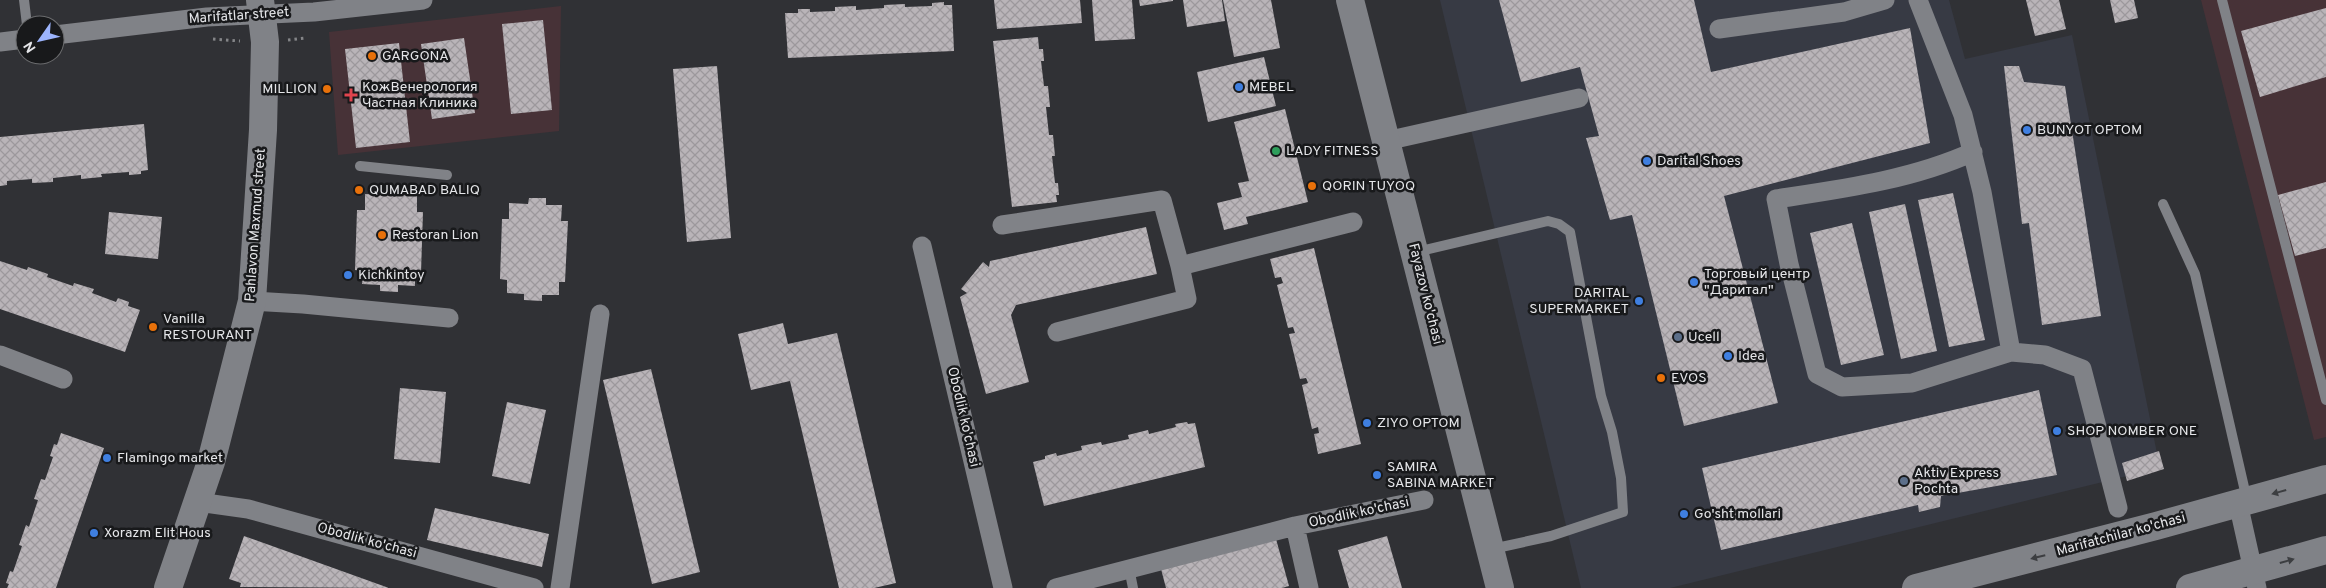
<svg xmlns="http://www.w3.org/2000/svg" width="2326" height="588" viewBox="0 0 2326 588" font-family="Overpass,sans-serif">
<defs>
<pattern id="building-cross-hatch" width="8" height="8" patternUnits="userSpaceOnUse" patternTransform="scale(1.25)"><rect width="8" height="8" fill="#b9b4b8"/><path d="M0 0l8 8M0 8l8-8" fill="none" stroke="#9c989c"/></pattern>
</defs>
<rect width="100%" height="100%" fill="#303135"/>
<path fill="#373a44" d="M1440,0h509l16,59 107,-24 88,433 -490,120h-89z"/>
<path fill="#473237" d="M2201,0h125v437l-12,3z
M561,6l-2,125 -221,24 -9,-123z"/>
<path fill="url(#building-cross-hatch)" d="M994,0h86l2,23 -85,6z
M1092,0h40l3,39 -40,2z
M1139,0h34v1l-33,5z
M1183,0h39l3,21 -38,6z
M1223,0h48l9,48 -46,9z
M1499,0h195l17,72 199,-44 20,115 -206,53 54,207 -94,23 -52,-211 -22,5 -24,-82 13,-2 -19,-69 -59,15z
M2026,0h33l7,29 -31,7z
M2110,0h24l4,18 -23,5z
M944,2v3h8l2,46 -166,7 -3,-45h13v-4h12v3l25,-1v-4l21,-1v4l28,-2v-3l21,-1v3l27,-1v-3z
M2326,8v69l-66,20 -19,-66z
M543,20l9,90 -41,4 -9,-90z
M1038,37l1,12h4l1,12h-3l3,25h4l2,21h-4l3,28h4l2,21h-3l3,27h3l1,12h-3l1,7 -45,5 -19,-166z
M464,38l11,75 -43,6 -11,-75z
M399,43l11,99 -54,6 -11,-99z
M1264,57l12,49 -68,16 -11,-50z
M717,66l14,172 -44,4 -14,-173z
M2004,66h15l5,16 41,4 36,230 -59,9 -13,-102 -7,1z
M1285,109l23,93 -62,15 2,7 -24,6 -7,-27 25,-6 -4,-14 11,-2 -15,-59z
M144,124l4,46 -7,1v3l-12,1v-3l-28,2 1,3 -21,2v-4l-28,3v4l-21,1v-4l-25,2v4l-7,1v-49z
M2326,182v66l-31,8 -17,-61z
M384,188l18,1v6l15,1v16h6l-2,61h-6v13l-17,-1v7l-18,-1v-6l-18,-1 1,-13 -8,-1 2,-60h8v-16l19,1z
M1953,193l32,147 -36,7 -31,-147z
M529,198h17v7h16l-1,16h7l-3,61h-6v13h-17v6l-18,-1v-6l-17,-1v-13l-7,-1 2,-60h7v-16l19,1z
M1905,204l32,147 -36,8 -32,-147z
M109,212l53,5 -4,42 -53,-5z
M1852,223l32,132 -43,10 -31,-132z
M1146,227l11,47 -141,31 -5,10 18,67 -43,12 -26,-97 7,-4 -6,-4 22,-27 6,5 1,-6z
M1314,248l47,196 -43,10 -4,-20 5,-1 -1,-6 -6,2 -10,-44 6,-2 -1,-3 -1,-2 -6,1 -11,-45 6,-1 -2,-6 -5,1 -11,-43 6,-2 -2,-6 -6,1 -5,-19z
M0,261l27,9 1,-3 20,7 -1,3 26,9 1,-3 20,6 -2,4 24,9 2,-4 11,4 -1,4 12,4 -15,42 -125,-43z
M783,323l5,21 49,-11 59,250 -22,5h-35l-49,-207 -39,9 -13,-56z
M651,369l49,203 -48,12 -49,-204z
M400,388l46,4 -6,71 -46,-4z
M2039,390l18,85 -116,21 -1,11 -21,5 -1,-7 -197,45 -19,-82z
M507,402l39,8 -16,74 -38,-8z
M1187,422l1,2 7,-1 10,44 -161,39 -11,-44 12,-3v-3l11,-3 1,3 25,-6 -1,-4 20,-4 1,3 27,-6 -1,-4 20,-5 1,4 27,-7 -1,-3z
M61,433l43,15 -48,140h-49l2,-4 -3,-1 4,-12 3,1 9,-26 -3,-1 7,-20 3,2 9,-27 -4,-1 7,-20 4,1 8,-23 -3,-1 4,-12 3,1z
M2159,451l5,18 -37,12 -5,-18z
M435,508l114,26 -7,33 -115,-27z
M244,536l145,52 -149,-1 1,-4 -12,-4z
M1387,536l15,52h-53l-11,-38z
M1276,539l13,47 -7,2h-116l-5,-19z"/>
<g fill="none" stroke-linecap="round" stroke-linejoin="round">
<path stroke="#848588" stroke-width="3" stroke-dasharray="2.5 4" stroke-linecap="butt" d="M213,39l27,2
M288,40l17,-2"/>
<path stroke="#808287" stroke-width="10" d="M24,0l3,25
M2222,0l104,400
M360,166l87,9
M2163,204l32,70 52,226
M1416,252l132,-31 11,3 11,8 31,164 11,36 9,46 2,34 -72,24 -59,13
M1129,568l4,20"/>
<path stroke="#808287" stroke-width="19" d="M1918,0l45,115 19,77 29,160 34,3 37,14 36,139
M1719,29l125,-17 41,-12
M55,35l152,-18 107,-5 109,-12
M0,42l25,-3
M1386,141l193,-43
M1973,152c-62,28 -131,37 -197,47l13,65 28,110 25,13 70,-4 99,-31
M1002,225l160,-25 18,66 173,-44
M922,246l81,342
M252,301l51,3 146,14
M1057,332l130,-33 -7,-33
M0,355l63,24
M198,502l50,7 286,79
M2238,503l19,85
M1295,526l14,62
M560,588l40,-274
M1056,588l239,-62 129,-26"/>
<path stroke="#808287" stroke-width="28" d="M1350,0l150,588
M168,588l43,-126 41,-161 11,-171 2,-88 -5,-42
M1916,588l240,-62 170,-47
M2190,588l136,-38"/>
</g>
<defs><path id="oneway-solid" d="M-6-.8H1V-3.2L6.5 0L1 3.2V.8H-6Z" transform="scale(1.25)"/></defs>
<g fill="#3c3e41">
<use href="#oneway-solid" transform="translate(2279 492) rotate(164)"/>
<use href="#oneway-solid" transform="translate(2038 557) rotate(166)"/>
<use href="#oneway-solid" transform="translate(2287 561) rotate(-16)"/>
</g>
<g fill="#e8710a" stroke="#18191b" stroke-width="2">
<circle cx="372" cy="56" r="5"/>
<circle cx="327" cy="89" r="5"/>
<circle cx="1312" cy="186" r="5"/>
<circle cx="359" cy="190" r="5"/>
<circle cx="382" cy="235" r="5"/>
<circle cx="153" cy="327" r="5"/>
<circle cx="1661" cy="378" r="5"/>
</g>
<g fill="#3f7fe0" stroke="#18191b" stroke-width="2">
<circle cx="1239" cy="87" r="5"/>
<circle cx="2027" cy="130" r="5"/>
<circle cx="1647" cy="161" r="5"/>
<circle cx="348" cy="275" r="5"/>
<circle cx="1694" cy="282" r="5"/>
<circle cx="1639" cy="301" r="5"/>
<circle cx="1728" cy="356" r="5"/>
<circle cx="1367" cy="423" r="5"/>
<circle cx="2057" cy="431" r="5"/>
<circle cx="107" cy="458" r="5"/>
<circle cx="1377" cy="475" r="5"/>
<circle cx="1684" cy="514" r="5"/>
<circle cx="94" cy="533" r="5"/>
</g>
<path fill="#e0444e" stroke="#18191b" stroke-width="2" d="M348.5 87.5h5v5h5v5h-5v5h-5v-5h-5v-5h5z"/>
<circle fill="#2e9e5b" stroke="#18191b" stroke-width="2" cx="1276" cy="151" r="5"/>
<g fill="#5c6f8a" stroke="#18191b" stroke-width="2">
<circle cx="1678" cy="337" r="5"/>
<circle cx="1904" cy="481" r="5"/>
</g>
<g text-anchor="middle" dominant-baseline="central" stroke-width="5" stroke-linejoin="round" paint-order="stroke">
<g font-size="14" fill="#e5e6e9" stroke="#18191b">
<text transform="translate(239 16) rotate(-4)">Marifatlar street</text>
<text transform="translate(256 225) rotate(-86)">Pahlavon Maxmud street</text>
<text transform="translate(1425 294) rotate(76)">Fayazov ko'chasi</text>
<text transform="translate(963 417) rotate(77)">Obodlik ko'chasi</text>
<text transform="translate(1359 513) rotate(-12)">Obodlik ko'chasi</text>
<text transform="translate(2121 535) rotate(-15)">Marifatchilar ko'chasi</text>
<text transform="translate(367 541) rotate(15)">Obodlik ko'chasi</text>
</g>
<g font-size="14" fill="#e5e6e9" stroke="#18191b" text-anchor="start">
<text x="382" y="56">GARGONA</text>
<text x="362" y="87">КожВенерология<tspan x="362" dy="16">Частная Клиника</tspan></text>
<text x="1249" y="87">MEBEL</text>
<text x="317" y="89" text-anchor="end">MILLION</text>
<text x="2037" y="130">BUNYOT OPTOM</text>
<text x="1286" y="151">LADY FITNESS</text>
<text x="1657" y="161">Darital Shoes</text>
<text x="1322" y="186">QORIN TUYOQ</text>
<text x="369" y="190">QUMABAD BALIQ</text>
<text x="392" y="235">Restoran Lion</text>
<text x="1704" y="274">Торговый центр<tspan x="1704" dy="16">"Даритал"</tspan></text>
<text x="358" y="275">Kichkintoy</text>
<text x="1629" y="293" text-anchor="end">DARITAL<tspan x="1629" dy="16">SUPERMARKET</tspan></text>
<text x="163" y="319">Vanilla<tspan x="163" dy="16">RESTOURANT</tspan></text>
<text x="1688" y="337">Ucell</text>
<text x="1738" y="356">Idea</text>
<text x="1671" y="378">EVOS</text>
<text x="1377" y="423">ZIYO OPTOM</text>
<text x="2067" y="431">SHOP NOMBER ONE</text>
<text x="117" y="458">Flamingo market</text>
<text x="1387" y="467">SAMIRA<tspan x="1387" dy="16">SABINA MARKET</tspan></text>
<text x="1914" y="473">Aktiv Express<tspan x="1914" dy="16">Pochta</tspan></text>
<text x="1694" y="514">Go'sht mollari</text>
<text x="104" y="533">Xorazm Elit Hous</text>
</g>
</g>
<g transform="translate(40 40) rotate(236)"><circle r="24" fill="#18191b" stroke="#6a6b6d"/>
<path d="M0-4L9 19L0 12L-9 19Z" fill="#9cb4fd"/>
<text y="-8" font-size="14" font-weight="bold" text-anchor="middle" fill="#e5e6e9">N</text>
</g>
</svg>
